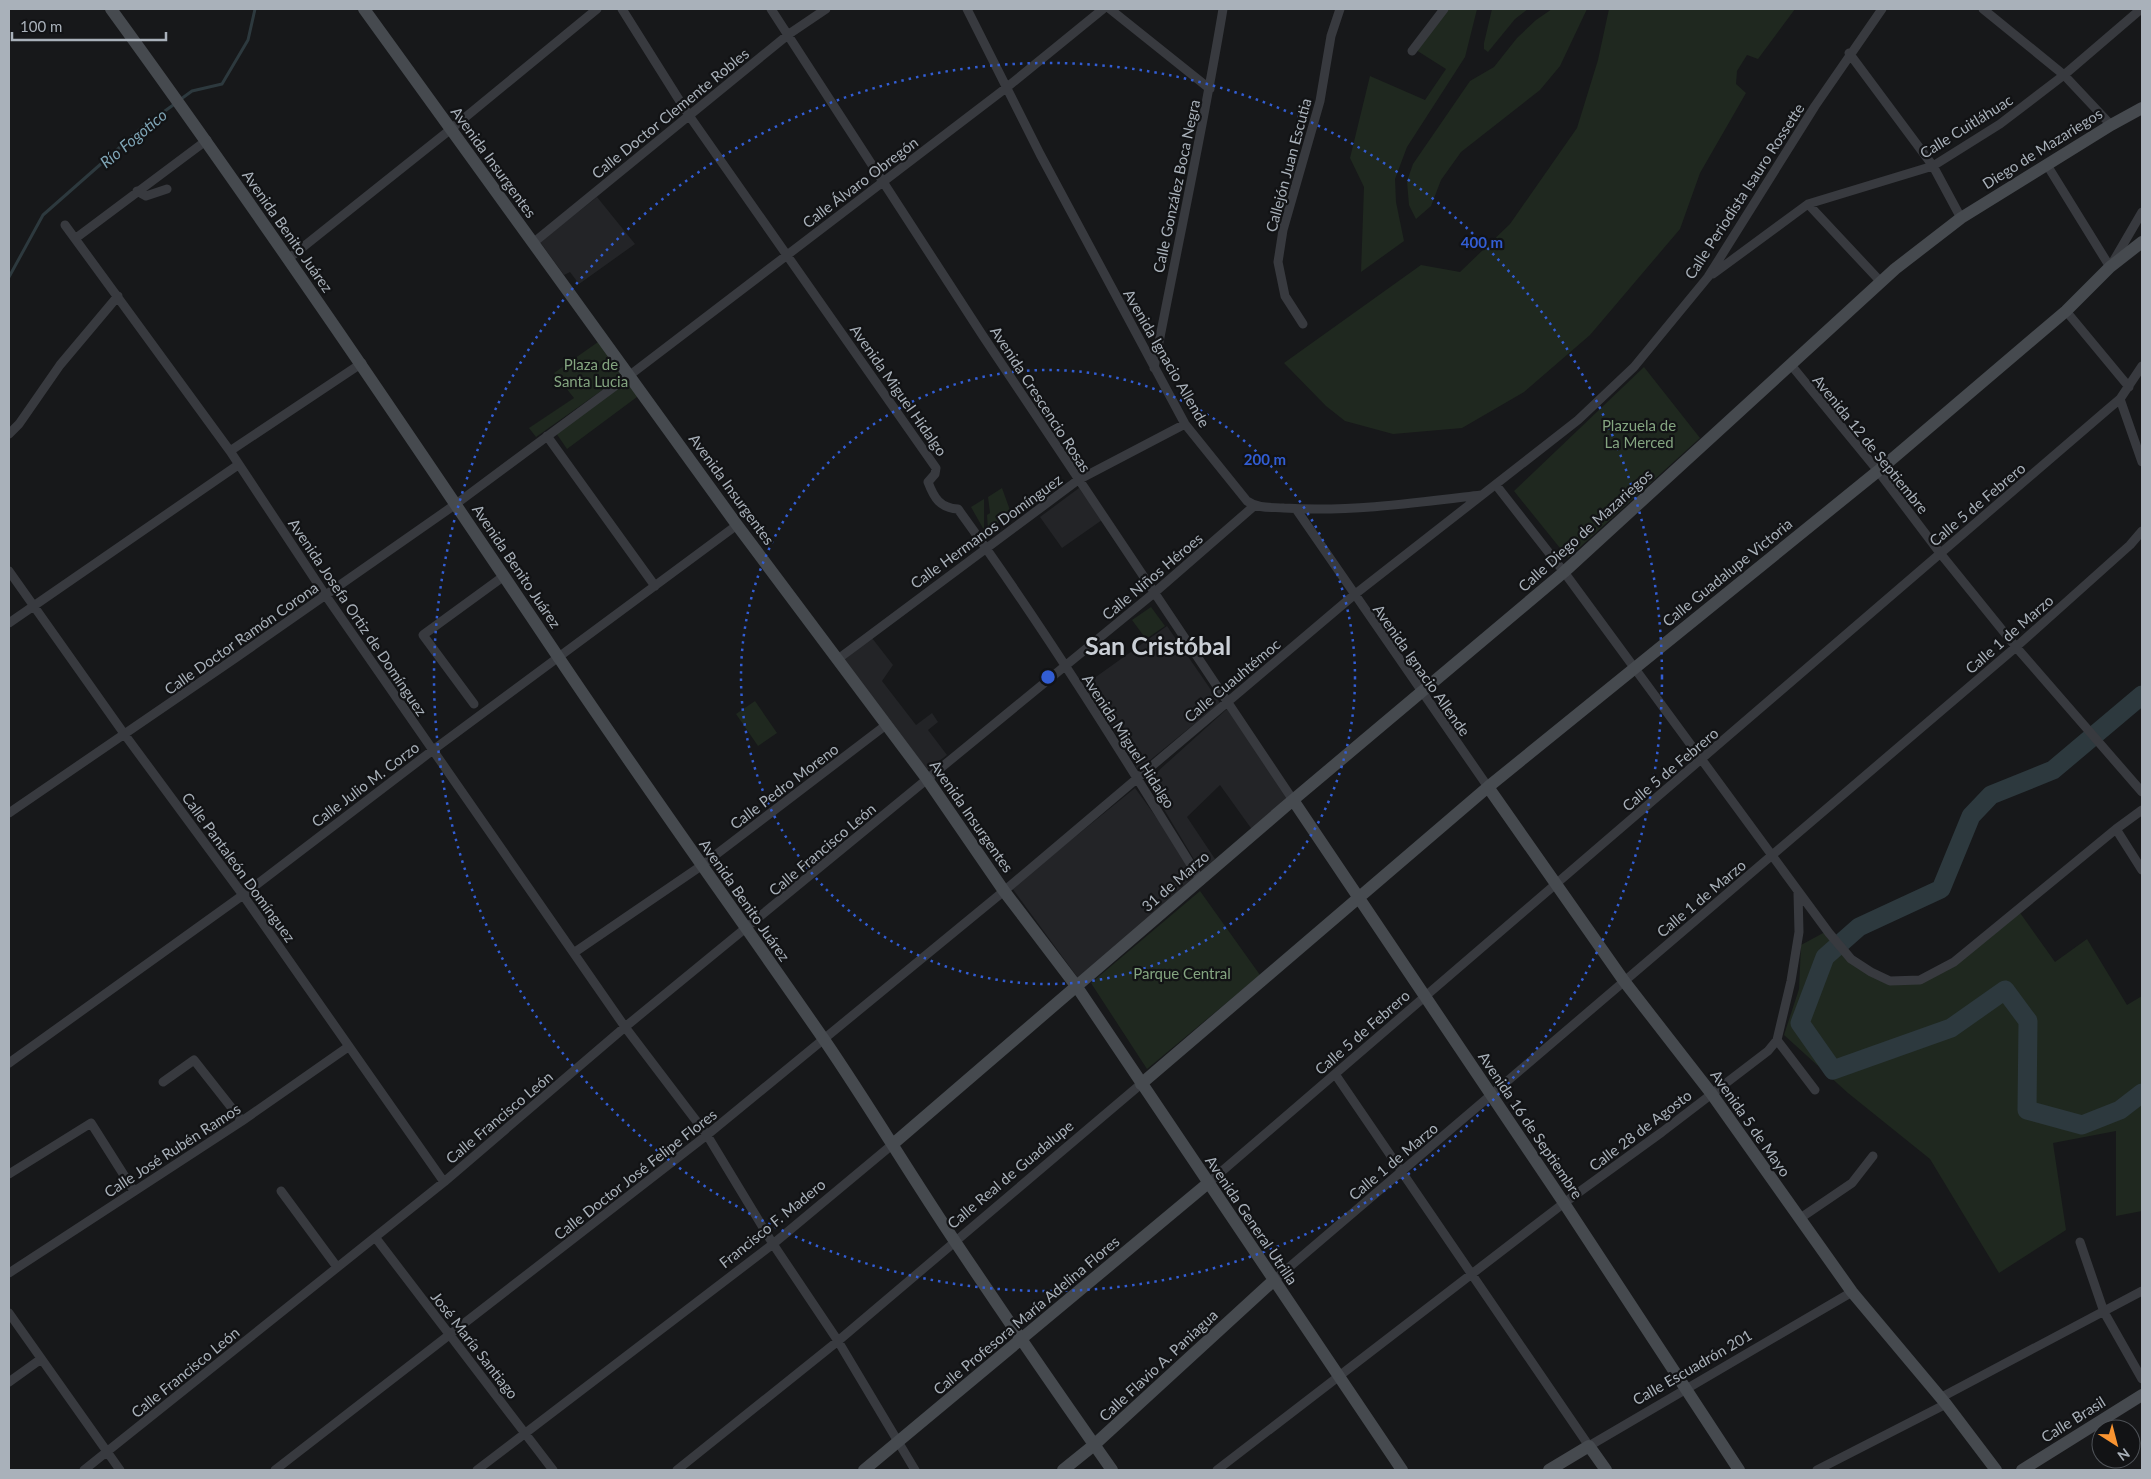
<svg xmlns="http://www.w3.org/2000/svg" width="2151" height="1479" viewBox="0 0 2151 1479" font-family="Lato,sans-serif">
<rect width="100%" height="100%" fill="#17181a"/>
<path fill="#232427" d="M597,197l38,47 -56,40 -9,-12 -6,3 -24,-33z
M1079,488l23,32 -40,28 -22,-31z
M1167,626l53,77 -82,67 -52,-86z
M872,638l21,27 -11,16 34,44 16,-12 6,9 -10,8 19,25 -20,15 -83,-110z
M1227,709l62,90 -36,32 -33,-46 -33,32 28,42 -14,12 -54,-90z
M1135,788l66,91 -123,99 -66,-90z"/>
<path fill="#1f281f" d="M1447,9h30l-12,48 -58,90 -12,32 1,23 8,39 -43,31 3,-85 -14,-29 20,-82 55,24 21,-31 -30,-19z
M1492,9h36l-13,10 -27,33 -4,-3v-6z
M1552,9h35l-27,57 -20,24 -79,62 -20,28 -10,26 -15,13 -7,-14 -2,-24 6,-17 57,-83 24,-14 23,-29 19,-18z
M1609,9h186l-37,50 -11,-4 -10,16 -1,13 10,9 -46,80 -20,56 -90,106 -66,57 -62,36 -69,6 -48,-13 -19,-15 -42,-43 137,-98 39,7 50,-48 67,-96 21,-68z
M598,342l27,32 -89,63 -7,-9 45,-30 -20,-25z
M1644,367l56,71 -132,120 -54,-67z
M627,380l14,14 -74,55 -11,-16z
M1002,488l9,25 -23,17 -1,-15 3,-2 -2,-16z
M984,499v31l-13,-23z
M1151,607l14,19 -19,13 -14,-19z
M755,701l22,32 -19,13 -22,-32z
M1200,891l60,84 -113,94 -56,-86z
M2018,910l37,52 32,-23 40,66 15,-9v215l-26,5v-85l-63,12 13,87 -67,43 -69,-114 -82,-66 -64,-58 15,-46 2,-44 24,-13 44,43 51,7z"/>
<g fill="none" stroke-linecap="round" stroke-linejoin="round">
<path stroke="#2d393e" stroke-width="3" d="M181,99l11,-8 30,-7 26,-44 7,-31
M9,277l34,-62 101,-89 32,-23"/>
<path stroke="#2d393e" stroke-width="19" d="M2142,695l-89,75 -62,25 -20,21 -30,73 -82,38 -34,30 -25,66 33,47 118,-42 54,-38 23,31 -1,89 55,15 38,-15 22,-17"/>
<path stroke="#383a3f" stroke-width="9" d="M622,9l66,105 248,354 -1,6 -7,8c6,16 12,26 30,27 87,120 165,246 243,372
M771,9l212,327 310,464
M967,9l73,145 145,270 62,77c11,8 25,6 37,7 67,4 131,-5 197,-13
M1110,9l100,80
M1983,9l81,66 47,50
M1412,51l32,-42
M1849,53l84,113 28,52
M2047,165l63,102 32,-55
M137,191l9,5 21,-7
M1808,204l72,77
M65,225l165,226 96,145 299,431 82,108 66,109 65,97 77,129
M76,238l131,-98
M533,243l256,-209 37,-25
M288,259l163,-130 146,-120
M1713,274l95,-70 125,-38 67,-42 64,-49 77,-66
M2066,311l63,76
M1303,324l-18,-28 -7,-34 5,-32 37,-129 11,-65 9,-27
M1791,365l87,106 62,82 76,94 126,145
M1154,368c23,-120 49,-239 69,-359
M2120,399l22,63
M9,434l10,-10 41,-59 58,-69
M547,436l108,150
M230,451l132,-88
M1496,485l68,87 265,361 22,26 20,13 19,9 30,-1 34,-18 162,-133 26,-19
M1296,509l192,278
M9,571l116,164 118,160 201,287
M9,623l229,-158
M838,659l240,-179 107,-56
M474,704l-51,-69 81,-59
M9,813l225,-154 222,-155 174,-129 376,-287 97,-79
M2116,829l26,41
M575,952l126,-86 185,-141
M1777,1040l38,50
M9,1063l234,-168 190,-145 304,-225
M1335,1074l254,372 263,-154
M163,1082l31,-22 48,61
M9,1174l82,-51 43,68
M1207,1184l900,-774 13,-11 22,-33
M281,1191l56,76
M1799,1219l53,-36 21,-27
M375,1237l178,233
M2080,1242l24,70 38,67
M9,1273l233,-152 106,-74
M1273,1281l743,-634 114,-102 12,-14
M9,1313l111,157
M9,1382l32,-23
M1940,1398l202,-107
M84,1470l360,-288 181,-155 529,-434 100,-87
M275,1470l432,-335 297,-244 350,-296 224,-175 56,-53 74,-90 107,-171 67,-97
M477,1470l296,-226 120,-100
M677,1470l161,-129 303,-257
M1217,1470l347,-267 98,-71 106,-81 9,-11 14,-59 8,-49 -1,-39
M1817,1470l129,-66"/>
<path stroke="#464a4f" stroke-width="12" d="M111,9c155,213 302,432 450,652 86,128 176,253 264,380 45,66 86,135 131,202 51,76 103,152 156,227
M364,9l373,516 190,254 77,112 73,96 325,483
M1488,787l136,194 87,112 141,199 94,112 50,66
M1293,800l271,403 175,267
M1141,1084l347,-297 390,-316 188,-160 44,-44 32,-25
M893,1144l400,-344 271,-228 331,-303 66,-51 150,-93 31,-17
M864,1470l343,-286
M1063,1470l31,-25 179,-164
M1549,1470l40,-24 17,24
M2022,1470l120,-75"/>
</g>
<g fill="none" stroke="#325dd4" stroke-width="2.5" stroke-dasharray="2.5 5">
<circle cx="1048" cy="677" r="307"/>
<circle cx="1048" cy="677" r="614"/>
</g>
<g text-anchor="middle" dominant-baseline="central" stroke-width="4.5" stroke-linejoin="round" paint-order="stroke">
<g font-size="15" fill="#a9b1ba" stroke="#121315">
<text transform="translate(670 113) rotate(-39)">Calle Doctor Clemente Robles</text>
<text transform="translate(1966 126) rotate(-32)">Calle Cuitláhuac</text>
<text transform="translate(2042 148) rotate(-32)">Diego de Mazariegos</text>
<text transform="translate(494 162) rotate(54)">Avenida Insurgentes</text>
<text transform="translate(1288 165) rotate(-75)">Callejón Juan Escutia</text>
<text transform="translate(860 182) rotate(-37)">Calle Álvaro Obregón</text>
<text transform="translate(1176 186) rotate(-78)">Calle González Boca Negra</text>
<text transform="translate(1744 191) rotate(-57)">Calle Periodista Isauro Rossette</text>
<text transform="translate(288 231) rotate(55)">Avenida Benito Juárez</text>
<text transform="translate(1167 358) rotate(60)">Avenida Ignacio Allende</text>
<text transform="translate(899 390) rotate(55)">Avenida Miguel Hidalgo</text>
<text transform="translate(1041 399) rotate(57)">Avenida Crescencio Rosas</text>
<text transform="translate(1871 444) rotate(51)">Avenida 12 de Septiembre</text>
<text transform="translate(732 489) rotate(54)">Avenida Insurgentes</text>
<text transform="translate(1977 504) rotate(-40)">Calle 5 de Febrero</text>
<text transform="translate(1585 530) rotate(-42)">Calle Diego de Mazariegos</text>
<text transform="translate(986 531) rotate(-36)">Calle Hermanos Domínguez</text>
<text transform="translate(517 566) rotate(56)">Avenida Benito Juárez</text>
<text transform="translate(1727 572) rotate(-39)">Calle Guadalupe Victoria</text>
<text transform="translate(1152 576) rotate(-40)">Calle Niños Héroes</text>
<text transform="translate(358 617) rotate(56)">Avenida Josefa Ortiz de Domínguez</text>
<text transform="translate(2009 634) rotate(-41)">Calle 1 de Marzo</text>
<text transform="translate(241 638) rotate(-35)">Calle Doctor Ramón Corona</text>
<text transform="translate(1422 670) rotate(55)">Avenida Ignacio Allende</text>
<text transform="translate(1232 680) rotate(-40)">Calle Cuauhtémoc</text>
<text transform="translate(1129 741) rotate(57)">Avenida Miguel Hidalgo</text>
<text transform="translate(1670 769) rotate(-40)">Calle 5 de Febrero</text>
<text transform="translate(365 784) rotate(-37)">Calle Julio M. Corzo</text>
<text transform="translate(784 786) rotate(-37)">Calle Pedro Moreno</text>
<text transform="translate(972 816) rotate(55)">Avenida Insurgentes</text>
<text transform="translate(822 849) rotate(-40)">Calle Francisco León</text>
<text transform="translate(239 867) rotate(54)">Calle Pantaleón Domínguez</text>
<text transform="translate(1175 881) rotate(-41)">31 de Marzo</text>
<text transform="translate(1701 898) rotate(-40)">Calle 1 de Marzo</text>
<text transform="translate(745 900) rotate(55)">Avenida Benito Juárez</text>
<text transform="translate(1362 1032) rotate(-41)">Calle 5 de Febrero</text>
<text transform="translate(499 1117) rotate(-40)">Calle Francisco León</text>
<text transform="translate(1751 1123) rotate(55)">Avenida 5 de Mayo</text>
<text transform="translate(1531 1125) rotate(56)">Avenida 16 de Septiembre</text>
<text transform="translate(1640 1130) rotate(-37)">Calle 28 de Agosto</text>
<text transform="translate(172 1150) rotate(-33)">Calle José Rubén Ramos</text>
<text transform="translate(1393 1161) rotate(-40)">Calle 1 de Marzo</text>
<text transform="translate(635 1174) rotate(-38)">Calle Doctor José Felipe Flores</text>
<text transform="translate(1010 1174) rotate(-40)">Calle Real de Guadalupe</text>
<text transform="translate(1252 1220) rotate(56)">Avenida General Utrilla</text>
<text transform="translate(772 1223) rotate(-39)">Francisco F. Madero</text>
<text transform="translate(1026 1315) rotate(-40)">Calle Profesora María Adelina Flores</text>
<text transform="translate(475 1345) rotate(52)">José María Santiago</text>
<text transform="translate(1158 1365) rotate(-43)">Calle Flavio A. Paniagua</text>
<text transform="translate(1692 1367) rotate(-30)">Calle Escuadrón 201</text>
<text transform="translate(185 1372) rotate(-39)">Calle Francisco León</text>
<text transform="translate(2073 1419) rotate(-32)">Calle Brasil</text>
</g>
<g font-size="15" fill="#84a580" stroke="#121315">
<text x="591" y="364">Plaza de<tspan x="591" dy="17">Santa Lucia</tspan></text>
<text x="1639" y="425">Plazuela de<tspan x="1639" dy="17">La Merced</tspan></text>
<text x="1182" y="973">Parque Central</text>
</g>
<g font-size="16" font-style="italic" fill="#7fa5b6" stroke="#121315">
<text transform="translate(133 138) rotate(-40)">Río Fogotico</text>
</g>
<g font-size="25" font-weight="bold" fill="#cacfd6" stroke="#121315">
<text x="1158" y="645">San Cristóbal</text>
</g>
</g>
<circle cx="1048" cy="677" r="8" fill="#325dd4" stroke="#121315" stroke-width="2.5"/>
<g font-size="15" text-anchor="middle" font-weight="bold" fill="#325dd4" stroke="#121315" stroke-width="4.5" stroke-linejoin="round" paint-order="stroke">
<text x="1482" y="248">400 m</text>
<text x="1265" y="465">200 m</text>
</g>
<rect width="2151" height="1479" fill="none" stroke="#a9b1ba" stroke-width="20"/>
<g transform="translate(2116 1444) rotate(144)"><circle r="24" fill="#121315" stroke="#4e5257"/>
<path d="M0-4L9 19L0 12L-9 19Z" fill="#f89431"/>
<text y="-8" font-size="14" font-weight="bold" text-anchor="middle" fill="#a9b1ba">N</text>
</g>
<path d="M12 32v8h154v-8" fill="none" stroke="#a9b1ba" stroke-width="2.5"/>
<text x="20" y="32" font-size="15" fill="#a9b1ba" stroke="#121315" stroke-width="4" paint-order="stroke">100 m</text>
</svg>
